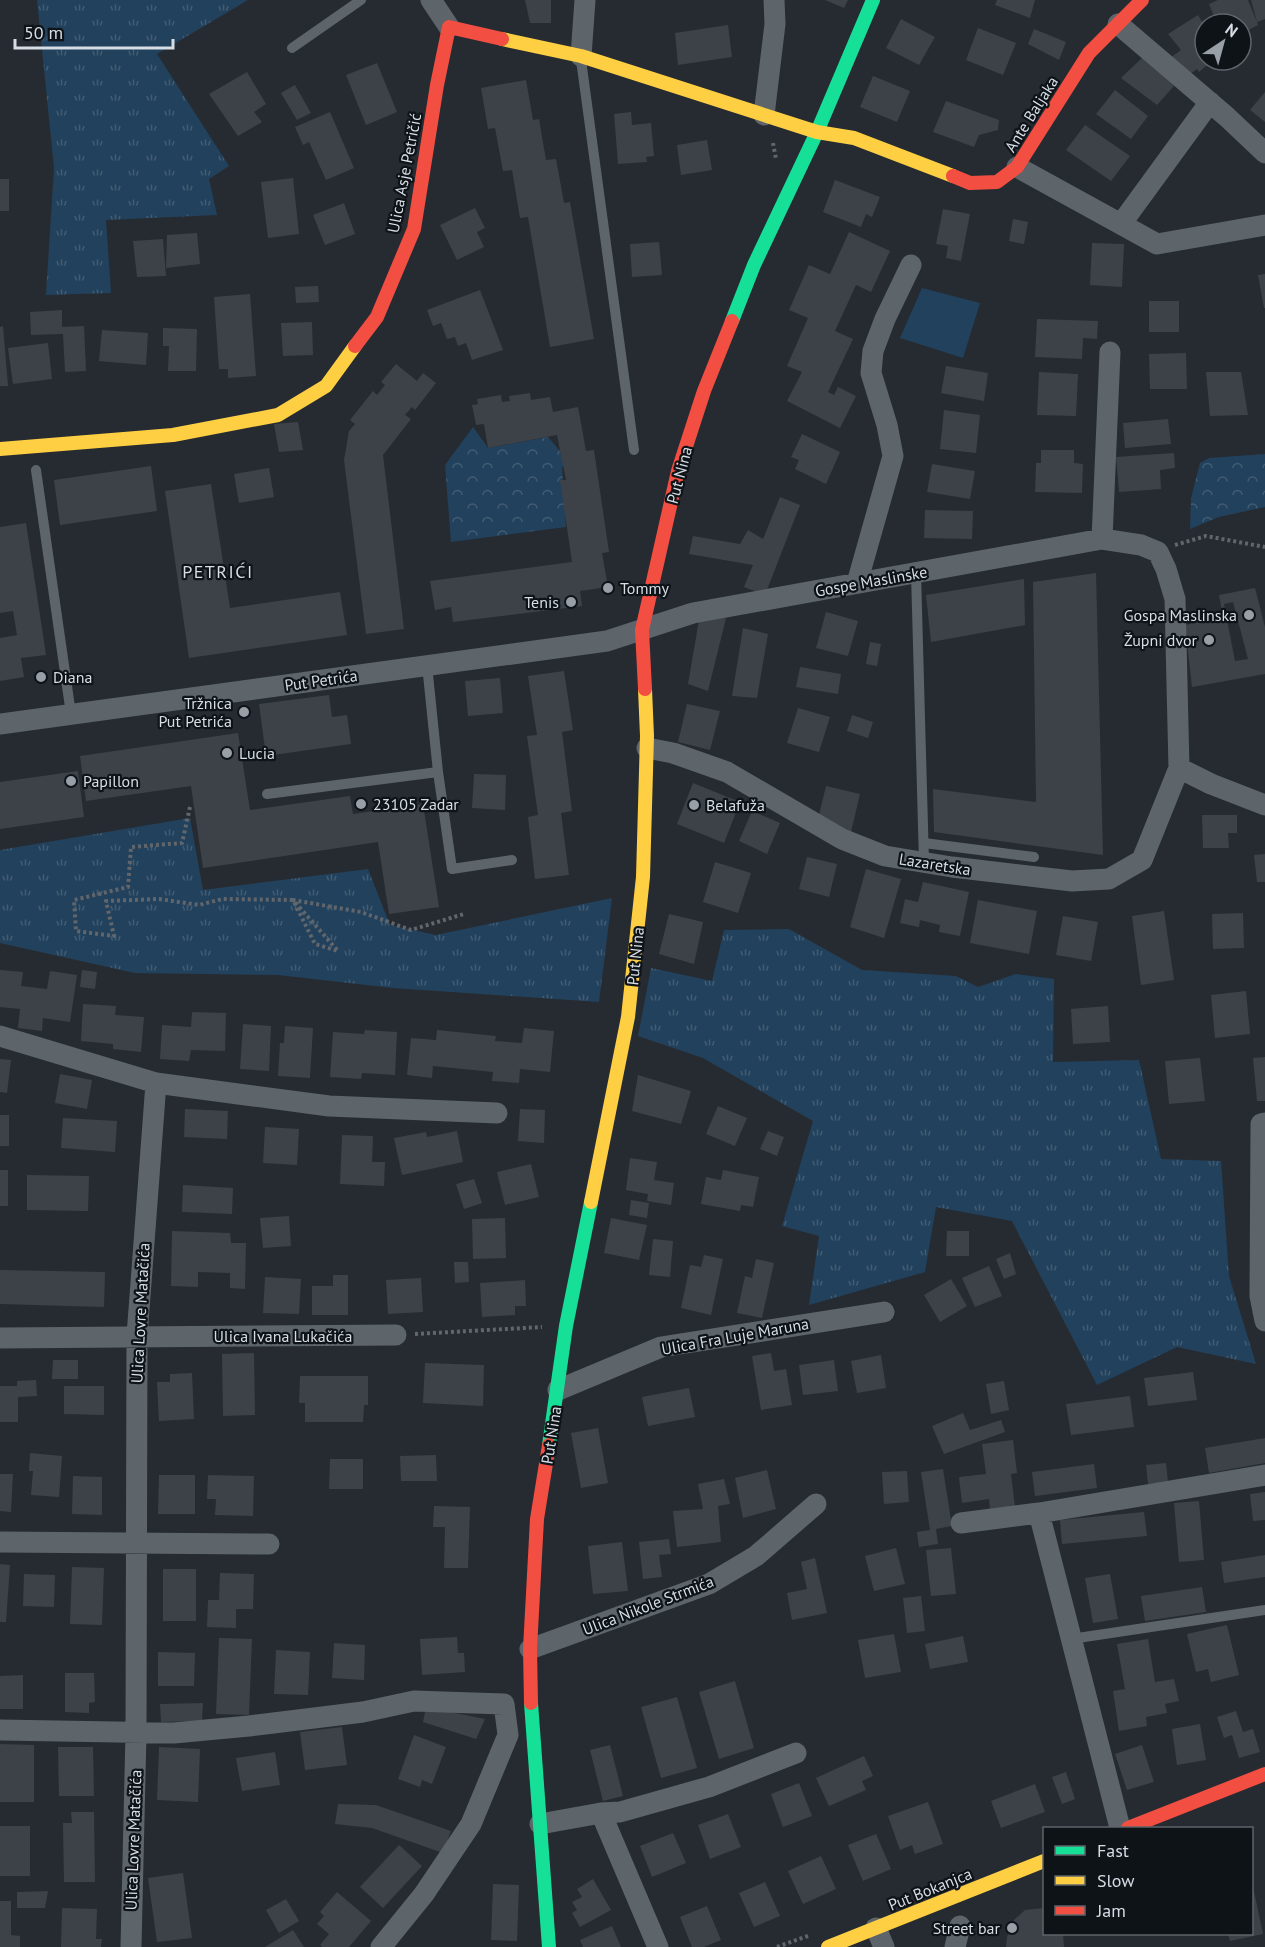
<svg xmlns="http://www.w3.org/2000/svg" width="1265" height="1947" viewBox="0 0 1265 1947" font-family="'PT Sans',sans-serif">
<defs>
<pattern id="grass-tufts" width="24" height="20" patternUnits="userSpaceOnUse" patternTransform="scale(1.5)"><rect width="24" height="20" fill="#22415c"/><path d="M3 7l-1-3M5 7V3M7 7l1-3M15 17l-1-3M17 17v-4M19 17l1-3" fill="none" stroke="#415c73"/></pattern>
<pattern id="park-crowns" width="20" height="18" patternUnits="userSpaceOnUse" patternTransform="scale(1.5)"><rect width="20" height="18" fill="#22415c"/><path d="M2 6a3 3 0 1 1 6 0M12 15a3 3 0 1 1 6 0" fill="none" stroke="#415c73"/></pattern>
</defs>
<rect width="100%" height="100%" fill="#252b31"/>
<path fill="url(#grass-tufts)" d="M37,0h211l-91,54 72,112 -20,13 8,36 -111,5 5,73 -65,2 8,-127z
M190,818l13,72 165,-21 22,56 46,10 176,-37 -13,104 -206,-14 -115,-13 -143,-2 -135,-30v-93z
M789,929l73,41 94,6 22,11 38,-13 38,5 -1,83 86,-2 22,99 60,2 8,115 27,88 -79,-17 -80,38 -85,-164 -76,-14 -11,65 -116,33 10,-69 -37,-10 31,-105 -110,-63 -65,-22 13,-68 61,13 12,-51z"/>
<path fill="url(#park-crowns)" d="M473,427l15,21 60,-11 22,26 -8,4 4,60 -115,15 -6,-77z
M1265,454v53l-46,10 -29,12 1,-31 9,-35 9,-5z"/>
<path fill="#22415c" d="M922,288l58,15 -17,55 -63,-20z"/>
<path fill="#3d4248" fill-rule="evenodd" d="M525,0h26v23h-21z
M825,0h23l-4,8z
M997,0h38l-5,18 -35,-13z
M1218,0h30l9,22 -6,-22h14v19l-8,3 1,3 -17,9v-10h-30l-3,-6 6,-2 -5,-12z
M1198,15l7,12v33h8l-14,12 -2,-3 -11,8 -16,-19 11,-8 -13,-16z
M901,19l34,18 -16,28 -33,-17z
M728,25l4,32 -54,8 -3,-32z
M978,28l38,15 -13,32 -37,-15z
M1034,29l32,13 -7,18 -31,-16z
M1144,56l30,30 -17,19 -36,-27z
M377,63l20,49 -31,13 -20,-50z
M247,72l19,32 -12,8 8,10 -24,14 -29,-42z
M873,76l37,15 -13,31 -37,-15z
M526,80l7,40 6,-1 7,41 10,-1 8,44 6,-1 24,137 -44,8 -22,-130 -8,1 -8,-48 -9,1 -8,-43 -7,1 -7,-41z
M295,85l16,28 -14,7 -16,-27z
M1115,90l33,26 -17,23 -35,-25z
M1265,92v30l-15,-12z
M946,101l53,19 -1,10 -19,5 -5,12 -41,-15z
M330,112l24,56 -28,12 -17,-38 -6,3 -8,-18z
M631,112l1,13 19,-2 3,33 -8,1 1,5 -29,2 -4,-50z
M1085,125l45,31 -19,25 -45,-31z
M707,140l5,30 -31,5 -4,-30z
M293,178l6,56 -31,4 -7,-56z
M0,179h9v32h-9z
M835,180l45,17 -8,20 -6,-3 -5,13 -38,-15z
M344,203l11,31 -30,11 -12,-30z
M475,208l10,20 -8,4 7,15 -27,13 -17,-35z
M943,209l27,5 -9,47 -15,-3 2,-12 -12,-2z
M1013,219l15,3 -4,22 -15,-3z
M849,232l41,19 -19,41 -15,-7 -21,46 18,8 -25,53 6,3 4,-8 18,9 -16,32 -53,-27 15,-29 -15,-6 21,-48 -19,-8 20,-45 21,9z
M197,233l3,31 -34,4 1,-33z
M163,239l3,37 -29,1 -4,-36z
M659,242l3,33 -30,2 -2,-33z
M1092,243l32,1 -2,43 -32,-2z
M1265,274v34h-1l-6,-33z
M318,286l1,16 -23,1 -1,-16z
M480,290l23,60 -31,10 -6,-17 -8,3 -3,-9 -8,2 -6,-16 -8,3 -6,-16z
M250,294l6,82 -28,2v-9h-9l-5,-72z
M1149,301h30v31h-30z
M62,310v17l22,-1 2,45 -21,1 -2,-38 -32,1 -1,-23z
M1037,319l61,2 -1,18 -14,-1 -1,21 -47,-2z
M312,322l1,33 -30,1 -2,-33z
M3,326l5,60h-8v-59z
M163,328l34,1 -1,42h-28l1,-25h-6z
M102,330l46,3 -2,32 -47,-4z
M48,343l4,36 -39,5 -5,-36z
M1186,353l1,36h-37l-1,-35z
M396,364l21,17 6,-8 13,10 -21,27 -3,-3 -7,8 6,4 -28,36 21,174 -38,5 -22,-174 5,-29 6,-7 -5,-4 23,-29 4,4 8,-10 -4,-3z
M946,366l42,7 -4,28 -43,-8z
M1039,372l39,2 -2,42 -39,-1z
M1206,372h35l7,43 -38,1z
M530,393l1,7 19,-3 3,15 25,-5 8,44 8,-1 15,102 -7,1 6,34 -28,4 2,15 -129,16 -2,-15 -16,3 -5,-29 142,-19 -12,-82h6l-9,-45 -69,13 -4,-24 -8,1 -4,-20 6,-1 -1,-5 24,-4 1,7 8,-1 -1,-5z
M944,410l36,5 -4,38 -36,-4z
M1168,419l3,25 -46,4 -2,-25z
M298,422l5,28 -24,2 -5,-28z
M802,434l38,18 -14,32 -31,-15 4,-9 -8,-3z
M1041,450h33v13l9,1 -1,29 -47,-1 1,-29h5z
M1174,453l1,15 -15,2 1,19 -42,3 -3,-35z
M932,464l43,7 -5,28 -43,-7z
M151,466l6,45 -97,14 -6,-45z
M269,468l5,29 -35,6 -5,-29z
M211,484l19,124 110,-16 7,43 -158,23 -24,-167z
M780,497l20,8 -35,90 -21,-8 9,-22 -64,-11 4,-18 47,8 8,-14 15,9z
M925,510l48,1 -1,28 -48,-1z
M26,523l20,132 -25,3 3,19 -24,4v-43l17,-3 -4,-24 -13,2v-86z
M1096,573l7,282 -169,-23 -1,-43 103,13 -3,-220z
M1024,579l1,46 -94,17 -5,-47z
M1255,588l10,39v47l-73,13 -7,-62 38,-8 -4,-22zM1233,602l15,57 -13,2 -11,-57z
M826,612l32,9 -10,35 -32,-8z
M726,618l-18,73 -20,-7 11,-64z
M743,628l25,6 -11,64 -25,-2z
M870,642l11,2 -4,22 -11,-2z
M800,667l41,7 -3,20 -42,-7z
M564,671l9,59 -11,2 10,79 -11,2 8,62 -34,4 -7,-62 10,-2 -11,-79 10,-1 -9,-59z
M500,678l3,35 -35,3 -3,-35z
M329,695l3,22 15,-2 4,29 -85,12 -7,-52z
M687,704l33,7 -10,39 -32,-8z
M798,708l32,9 -11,35 -32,-9z
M852,715l21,7 -5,16 -21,-7z
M238,733l12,77 100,-14 3,18 70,-10 16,103 -50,7 -11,-72 -175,26 -12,-82 -105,15 -6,-45z
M78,771l6,46 -84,12v-47z
M474,774l32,1 -1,35 -33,-2z
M693,783l47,19 -16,41 -47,-19z
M826,786l34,8 -9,38 -34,-9z
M752,811l28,12 -13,31 -28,-13z
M1202,815h35v18h-9l1,15h-26z
M1265,854v28h-8l-3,-27z
M807,857l30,7 -8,33 -30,-8z
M715,862l36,11 -13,40 -35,-11z
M866,869l35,10 -17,59 -34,-11z
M923,882l46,10 -9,44 -21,-4 1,-7 -20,-5 -1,7 -19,-4 5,-24 13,3z
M978,900l59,11 -8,43 -59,-11z
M1164,911l10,69 -33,5 -9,-69z
M1243,913l1,35 -31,1 -1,-35z
M669,914l34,8 -9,42 -35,-10z
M1063,916l35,6 -7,39 -35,-6z
M0,970l23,2 -2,14 26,3 3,-18 27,4 -7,47 -27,-4 -1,13 -24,-3 2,-19 -20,-2z
M82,970l15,2 -2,17 -15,-2z
M1246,991l4,43 -35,4 -4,-43z
M83,1004l33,2 -1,9 29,2 -3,35 -28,-3v-5l-32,-3z
M1108,1006l2,36 -37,2 -2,-35z
M192,1012l34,1 -1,38 -34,-1 -2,11 -29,-2 2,-34 29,2z
M243,1024l28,2 -2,45 -29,-2z
M285,1026l28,2 -3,50 -32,-2 2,-33h4z
M524,1028l30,3 -4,41 -30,-3 -1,14 -27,-2 1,-9 -60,-6 -1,12 -25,-3 4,-37 25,2 1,-10 59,6 -1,5 27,2z
M365,1030l32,2 -2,43 -33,-2 -1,6 -31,-2 3,-45 31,2z
M1265,1057v44h-8l-4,-43z
M1200,1058l5,43 -36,3 -4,-43z
M0,1059l11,1 -4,33 -7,-1z
M60,1074l32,6 -5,29 -32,-6z
M638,1075l53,16 -10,33 -49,-13z
M718,1106l29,12 -12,28 -29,-12z
M185,1109l43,2 -1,28 -43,-2z
M520,1109l25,1 -1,33 -26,-2z
M0,1115h9v31h-9z
M63,1118l54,3 -2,31 -54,-4z
M265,1127l34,2 -2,36 -34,-2z
M457,1131l6,31 -61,13 -8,-37 32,-6 1,5z
M768,1131l16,6 -7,19 -17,-7z
M342,1135l31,1 -1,26h13l-1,24 -44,-2z
M630,1158l27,4 -3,18 20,3 -3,22 -24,-4 1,-7 -22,-4z
M531,1164l8,33 -34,8 -8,-33z
M0,1170h8v36h-8z
M723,1170l36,7 -6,30 -12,-2 -1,6 -39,-7 5,-27 15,3z
M27,1175l62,1 -1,35 -61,-1z
M474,1179l8,24 -18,6 -8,-25z
M183,1185l50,3 -1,26 -50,-2z
M631,1200l18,3 -2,15 -18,-3z
M289,1216l2,30 -28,2 -3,-30z
M505,1218l1,40 -33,1 -1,-40z
M611,1218l36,7 -8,35 -35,-7z
M172,1231l58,2 1,10h15l-1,46 -15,-1v-15l-32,-1v15l-27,-1z
M947,1231h22v25h-23z
M653,1239l20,2 -3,36 -21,-2z
M1010,1253l6,21 -12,5 -8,-20z
M704,1255l19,4 -12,56 -30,-7 9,-43 11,2z
M756,1259l18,4 -12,55 -25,-5 8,-37 7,2z
M454,1262h14l1,20 -14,1z
M989,1266l13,30 -27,11 -13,-29z
M0,1270l105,2 -1,35 -104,-3z
M333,1275h15v40h-36v-29h21z
M265,1277l36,2 -2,35 -36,-1z
M421,1278l2,34 -35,2 -2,-34z
M951,1279l16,27 -27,16 -16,-27z
M525,1280l1,26h-11v9l-33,2 -2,-34z
M254,1353l1,62 -32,1 -1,-62z
M771,1353l3,18 12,-2 6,36 -31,5 -9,-54z
M881,1355l5,33 -29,5 -6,-32z
M53,1360h25v19h-26z
M834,1360l4,31 -35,4 -4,-30z
M425,1363l59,2 -1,41 -60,-3z
M1193,1372l4,28 -49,6 -4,-28z
M192,1373l2,46 -35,2 -2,-39h13v-8z
M300,1376h68v29h-4l-1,17h-58v-19h-6z
M36,1380l1,16 -19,1v25h-18v-36h17v-5z
M1004,1381l5,29 -18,4 -5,-30z
M64,1386h40v29l-40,-1z
M689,1388l6,29 -47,9 -6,-29z
M1130,1396l4,31 -63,8 -5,-31z
M963,1413l7,17 31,-10 4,12 -61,22 -12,-28z
M598,1428l10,55 -27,5 -10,-55z
M1265,1438v25l-56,10 -4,-25z
M1013,1440l4,33 -6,1 4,33 -25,3 -1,-11 -27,4 -3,-26 27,-3 -4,-30z
M30,1453l32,3 -3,41 -28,-2 2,-24h-4z
M436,1455l1,26h-36l-1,-25z
M330,1459h33v30h-34z
M1166,1463l2,19 -20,2 -2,-19z
M1094,1464l3,24 -62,8 -3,-24z
M943,1469l9,57 -16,3 2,15 -19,3 -2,-15 13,-2 -9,-58z
M767,1470l9,39 -33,9 -8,-40z
M907,1471l2,31 -25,2 -2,-32z
M0,1474h13l-2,38 -11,-1z
M159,1475h36v39h-37z
M208,1475l46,1 -1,40 -38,-1 1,-16h-9z
M73,1476l29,1v38l-30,-1z
M724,1479l6,25 -12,2 3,36 -44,5 -4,-36 30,-2 -5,-25z
M1265,1492v28l-12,1 -3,-27z
M1199,1501l5,59 -25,2 -5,-59z
M434,1506l36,1 -2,61h-24l1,-41h-12z
M1144,1512l3,24 -85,8 -2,-24z
M669,1539l2,15 -12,1 3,22 -19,2 -4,-37z
M622,1542l6,49 -35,3 -5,-48z
M896,1548l9,36 -31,7 -9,-35z
M951,1548l5,46 -25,2 -5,-46z
M1265,1555v22l-41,6 -3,-21z
M815,1558l12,55 -35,7 -5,-27 20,-4 -6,-27z
M0,1564l10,1 -4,57h-6z
M72,1567l32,1 -2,57 -32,-1z
M163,1569h33v52h-33z
M220,1573l34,1 -1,35h-17v19l-29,-1 1,-27h11z
M24,1574l31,1 -1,32 -31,-1z
M1110,1574l8,45 -25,4 -8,-45z
M1202,1587l4,25 -61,9 -4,-25z
M921,1596l4,35 -18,2 -4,-35z
M1227,1625l12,50 -28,7 -3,-13 -12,3 -9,-38z
M894,1634l7,38 -36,6 -7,-38z
M963,1636l5,26 -38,7 -5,-25z
M457,1637l1,16h6l1,19 -43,3 -2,-36z
M219,1638l33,1 -3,76 -33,-1z
M1148,1639l7,43 19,-3 5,22 -14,3 2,9 -21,4 1,9 -28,5 -6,-40 12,-2 -8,-45z
M334,1643l31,2 -1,35 -32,-2z
M276,1650l34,2 -2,43 -34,-1z
M158,1652l37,1 -1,33h-36z
M65,1673h29l1,29 -6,1v10l-24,-1z
M23,1675v34h-23v-33z
M735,1681l19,67 -35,11 -20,-67z
M677,1697l20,71 -36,10 -20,-71z
M203,1703l-1,18 -41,1 -1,-18z
M426,1707l59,12 -9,20 -53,-17z
M1236,1711l7,21 10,-3 7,23 -21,6 -7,-23 -8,3 -7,-21z
M1200,1724l6,36 -29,5 -5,-36z
M342,1727l5,38 -42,5 -5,-38z
M414,1735l32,12 -14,37 -10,-4 -2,7 -22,-8z
M0,1744l34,1v57h-34z
M610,1745l13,51 -20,5 -13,-51z
M1142,1745l12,37 -27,8 -12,-36z
M58,1747h35l1,49h-35z
M159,1747l41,2 -2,53 -41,-2z
M275,1752l5,33 -38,6 -6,-33z
M864,1756l9,20 -11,5 4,9 -37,16 -13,-28z
M1066,1772l9,27 -13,5 -10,-27z
M799,1783l13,33 -29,11 -12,-33z
M1035,1784l10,28 -44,16 -10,-27z
M928,1802l15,42 -28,10 -3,-9 -12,5 -12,-34z
M338,1804l38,1 75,26 -8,22 -71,-25 -37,-4z
M71,1812h23l1,70h-31l-1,-59h9z
M728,1814l13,33 -31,12 -12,-34z
M0,1826h30v50h-30z
M673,1833l13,30 -34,14 -12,-31z
M876,1834l15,35 -28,12 -15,-36z
M399,1845l23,21 -39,42 -23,-21z
M821,1856l15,33 -33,15 -15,-33z
M183,1873l9,65 -35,4 -9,-64z
M593,1879l18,31 -31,17 -8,-14 5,-3 -5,-8 10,-5 -5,-8z
M765,1882l15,34 -26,11 -15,-34z
M1252,1882l11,52 -33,7 -2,-7h24z
M493,1884l26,1 -2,56 -26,-1z
M48,1891l-3,17h-28v-16z
M337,1892l34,29 -22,26h-27l-2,-2 9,-11 -12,-10 7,-8 -4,-4z
M286,1899l13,22 -20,12 -13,-23z
M0,1901h11v34l9,1v11h-20z
M707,1906l14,34 -17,7h-12l-12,-30z
M62,1908l35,1 -1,30h6l-1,8h-40z
M1044,1908v26h19l1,13h-58l1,-10 7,-17 11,-10z
M612,1926l9,21h-38l-3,-7z
M293,1930l11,17h-39z"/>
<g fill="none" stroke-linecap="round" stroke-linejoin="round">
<path stroke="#61666c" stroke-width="4" stroke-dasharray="3 3" stroke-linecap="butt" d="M773,143l3,16
M1175,545l31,-9 59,11
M190,807l-8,36 -51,4 -3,40 -54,13 2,31 38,5 -8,-35 53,-2 40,6 23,-6 71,1 22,44 23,7 -45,-51 68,12 50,18 53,-16
M415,1334l127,-7
M777,1947l31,-11"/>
<path stroke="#5d646a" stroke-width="10" d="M292,48l69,-48
M581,60l53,390
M36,470l35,244
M916,573l8,289
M427,665l11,107 14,97 60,-9
M267,794l171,-22
M924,843l110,14
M1071,1639l194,-29"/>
<path stroke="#5d646a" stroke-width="21" d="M431,0l18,27
M1118,24l109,93 38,36
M581,56l4,-56
M764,115l11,-91 -1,-24
M1017,167l140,77 108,-19
M1121,224l89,-122
M1102,539l8,-187
M857,583l36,-127 -6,-31 -16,-52 2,-22 12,-32 26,-54
M0,724l607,-83 86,-28 409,-74 39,6 17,7 8,17 9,30 4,169 32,16 54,21
M647,748l26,5 54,19 115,67 43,17 67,11 120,14 37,-2 33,-19 37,-92
M0,1036l156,47 173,23 168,7
M1265,1123l-4,1 -1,172 5,25
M0,1338l396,-3
M558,1390l103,-43 223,-35
M1039,1513l81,315
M961,1523l78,-10 226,-38
M0,1542l269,2
M530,1649l179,-65 47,-28 60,-52
M0,1730l174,3 75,-7 114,-14 51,-11 90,3 4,31 -37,89 -47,70 -43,53
M601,1813l57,134
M540,1824l61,-11 19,-1 89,-25 87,-34
M876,1928l8,19
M131,1947l5,-214 1,-397 19,-253
M955,1947l5,-21"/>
<path stroke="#16e098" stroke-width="14" d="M732,321l22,-56 63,-133 56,-132
M549,1445l17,-119 25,-124
M531,1703l18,244"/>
<path stroke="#ffcf43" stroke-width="14" d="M502,39l79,17 236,76 37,6 99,38
M0,449l173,-14 105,-20 48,-29 29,-40
M591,1202l37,-185 15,-140 4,-141 -2,-47
M828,1947l216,-86"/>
<path stroke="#f24e42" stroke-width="14" d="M953,176l17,7 27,-1 20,-15 72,-114 53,-53
M355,346l22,-29 37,-88 23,-144 12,-58 53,12
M645,689l-3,-59 36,-159 26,-80 28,-70
M531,1703l-1,-54 7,-130 12,-74
M1128,1828l137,-54"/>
</g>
<g fill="#989fa6" stroke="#0e1318" stroke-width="2">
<circle cx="608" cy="588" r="6"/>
<circle cx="571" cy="602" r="6"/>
<circle cx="1249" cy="615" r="6"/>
<circle cx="1209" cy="640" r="6"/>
<circle cx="41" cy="677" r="6"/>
<circle cx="244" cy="712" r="6"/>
<circle cx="227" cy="753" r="6"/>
<circle cx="71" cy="781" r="6"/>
<circle cx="361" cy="804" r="6"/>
<circle cx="694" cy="805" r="6"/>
<circle cx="1012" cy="1928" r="6"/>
</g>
<g text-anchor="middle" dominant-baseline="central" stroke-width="4.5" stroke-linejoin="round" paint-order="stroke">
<g font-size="16" fill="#d6dde5" stroke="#0e1318">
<text transform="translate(1031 114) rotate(-58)">Ante Baljaka</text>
<text transform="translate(404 173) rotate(-79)">Ulica Asje Petričić</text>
<text transform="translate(679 475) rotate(-75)">Put Nina</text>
<text transform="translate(871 581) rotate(-10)">Gospe Maslinske</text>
<text transform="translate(321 680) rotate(-8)">Put Petrića</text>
<text transform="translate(935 864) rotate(9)">Lazaretska</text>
<text transform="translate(635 956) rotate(-84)">Put Nina</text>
<text transform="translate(140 1313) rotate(-87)">Ulica Lovre Matačića</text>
<text x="283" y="1336">Ulica Ivana Lukačića</text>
<text transform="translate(735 1336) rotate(-10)">Ulica Fra Luje Maruna</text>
<text transform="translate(551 1435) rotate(-81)">Put Nina</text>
<text transform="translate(648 1605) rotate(-21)">Ulica Nikole Strmića</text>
<text transform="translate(133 1840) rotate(-88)">Ulica Lovre Matačića</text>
<text transform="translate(930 1889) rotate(-22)">Put Bokanjca</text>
</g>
<g font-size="16" fill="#d6dde5" stroke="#0e1318" text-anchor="start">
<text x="620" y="588">Tommy</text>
<text x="559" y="602" text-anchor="end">Tenis</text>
<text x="1237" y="615" text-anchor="end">Gospa Maslinska</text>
<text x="1197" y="640" text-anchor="end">Župni dvor</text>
<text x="53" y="677">Diana</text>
<text x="232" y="703" text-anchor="end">Tržnica<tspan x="232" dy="18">Put Petrića</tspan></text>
<text x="239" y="753">Lucia</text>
<text x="83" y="781">Papillon</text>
<text x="373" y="804">23105 Zadar</text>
<text x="706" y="805">Belafuža</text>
<text x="1000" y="1928" text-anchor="end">Street bar</text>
</g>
<g font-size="18" letter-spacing="1.5" fill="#d6dde5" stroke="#0e1318">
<text x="218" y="571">PETRIĆI</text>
</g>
</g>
<rect x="1043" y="1827" width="210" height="108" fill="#0e1318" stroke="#5e646a" stroke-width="1.5"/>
<rect x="1055" y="1846" width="30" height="9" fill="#16e098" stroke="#5e646a" stroke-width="1.5"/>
<text x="1097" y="1857" font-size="18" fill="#d6dde5">Fast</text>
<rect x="1055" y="1876" width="30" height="9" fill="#ffcf43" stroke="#5e646a" stroke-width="1.5"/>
<text x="1097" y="1887" font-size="18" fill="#d6dde5">Slow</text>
<rect x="1055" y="1906" width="30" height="9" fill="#f24e42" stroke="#5e646a" stroke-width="1.5"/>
<text x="1097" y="1917" font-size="18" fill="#d6dde5">Jam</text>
<g transform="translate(1223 42) rotate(36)"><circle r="28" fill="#0e1318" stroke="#5e646a" stroke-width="1.5"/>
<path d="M0-4.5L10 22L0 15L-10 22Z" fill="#989fa6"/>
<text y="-9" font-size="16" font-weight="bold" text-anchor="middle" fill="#d6dde5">N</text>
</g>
<path d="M15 39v9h158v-9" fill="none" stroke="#d6dde5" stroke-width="3"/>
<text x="24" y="39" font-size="18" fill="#d6dde5" stroke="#0e1318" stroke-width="4.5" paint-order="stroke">50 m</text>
</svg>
